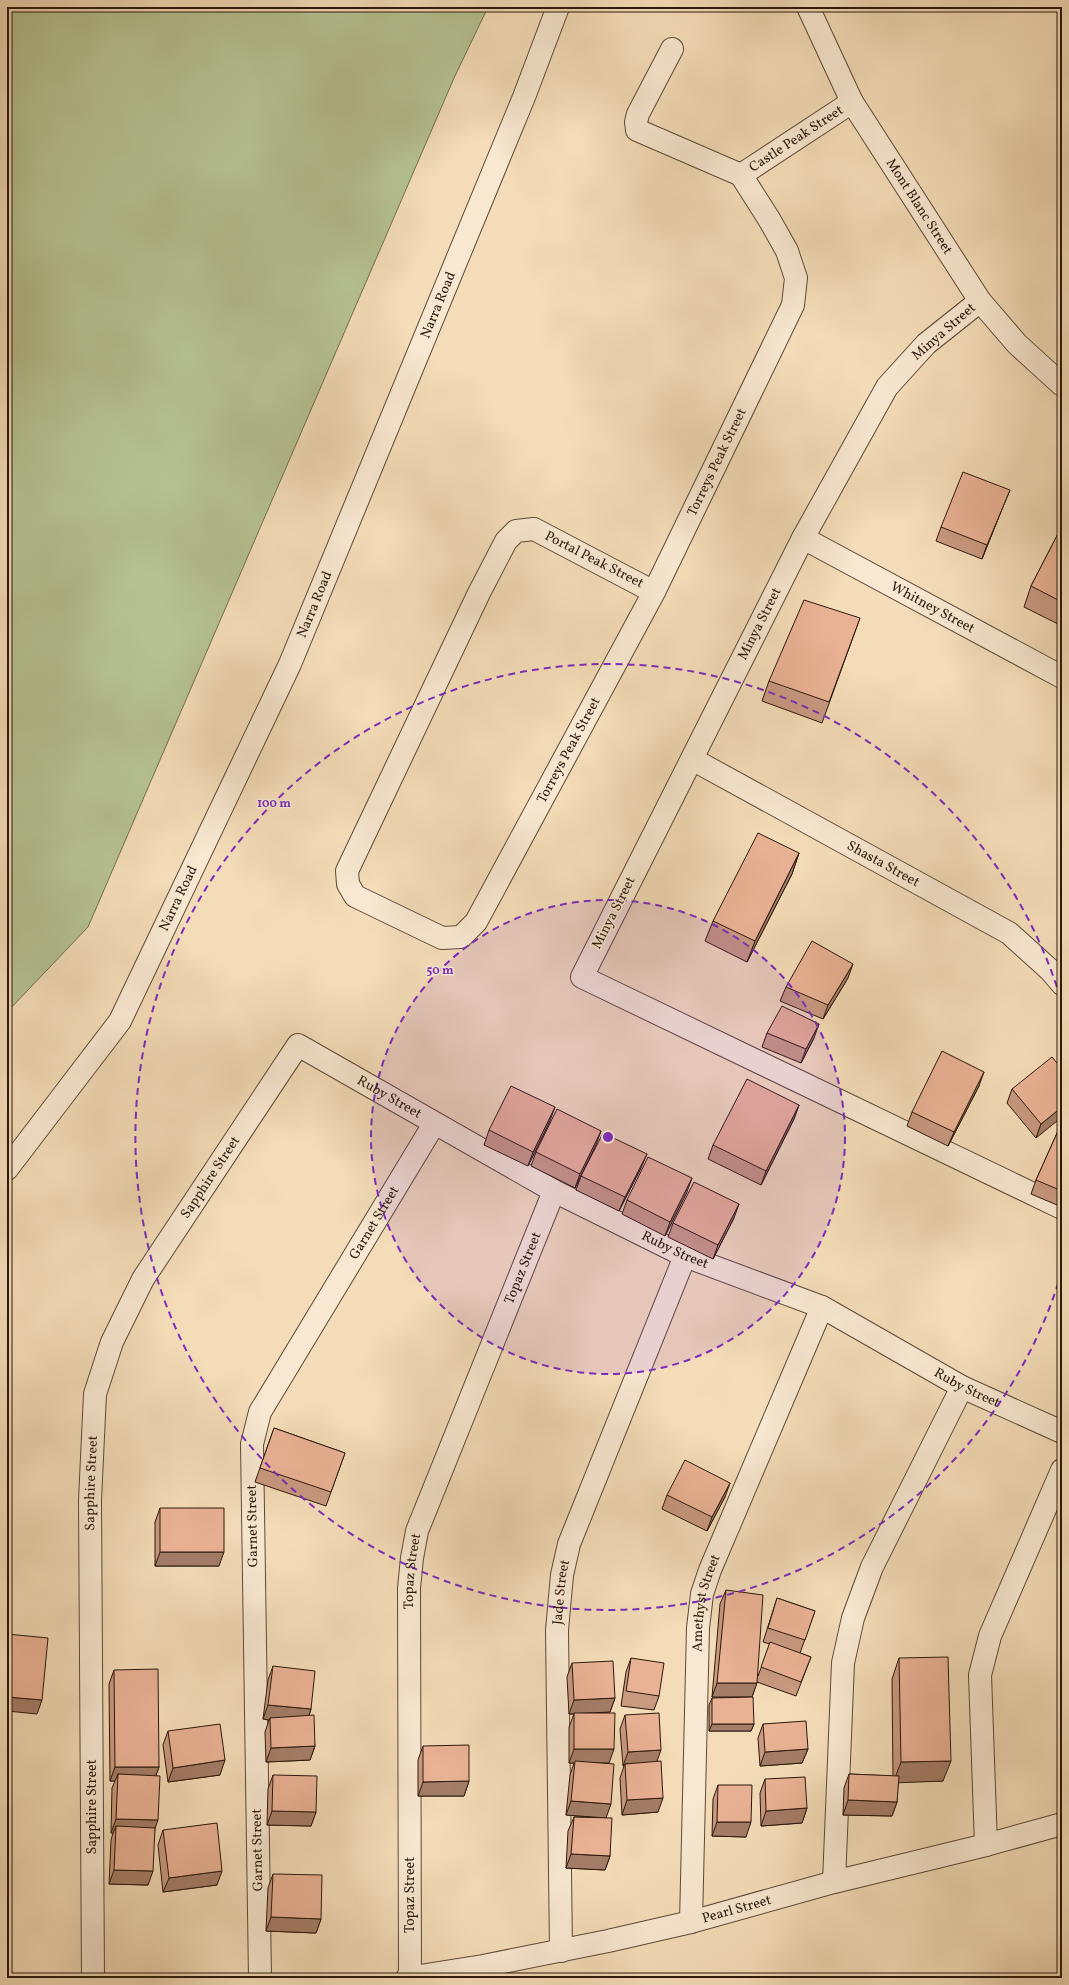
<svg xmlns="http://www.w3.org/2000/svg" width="1069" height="1985" viewBox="0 0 1069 1985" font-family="Vollkorn,serif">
<rect width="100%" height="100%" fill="#f4dcb8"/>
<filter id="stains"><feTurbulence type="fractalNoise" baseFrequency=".005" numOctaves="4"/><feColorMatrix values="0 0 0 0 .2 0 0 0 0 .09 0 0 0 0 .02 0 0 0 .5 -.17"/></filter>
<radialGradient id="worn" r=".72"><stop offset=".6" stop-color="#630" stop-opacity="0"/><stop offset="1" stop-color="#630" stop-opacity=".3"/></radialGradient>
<path fill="#b6c293" stroke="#706d50" d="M7,7h481l-34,71 -366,849 -81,85z"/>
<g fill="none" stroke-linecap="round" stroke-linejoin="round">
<defs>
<g id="minor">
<path id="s1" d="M808,7l44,95 128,199 37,43 45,41"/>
<path id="s2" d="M741,175l111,-73"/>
<path d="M980,301l-54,43 -39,43 -84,151 -221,439 480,231"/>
<path id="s3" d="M803,538l259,139"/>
<path id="s4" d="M654,592l-120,-63 -18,2 -10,10 -27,52 -132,278 1,13 7,12 87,42 19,-1 15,-15 178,-330 139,-287 3,-27 -9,-27 -18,-32 -28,-44 -104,-45 -1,-8 2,-8 34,-65"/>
<path id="s5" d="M692,759l317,174 41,37 12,14"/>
<path d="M986,1845l-6,-170 10,-39 72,-166"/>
<path d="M834,1882l9,-219 10,-45 19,-51 90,-180"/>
<path id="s6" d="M691,1922l7,-294 4,-34 8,-24 112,-263"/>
<path id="s7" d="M561,1951l-4,-321 5,-55 7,-31 116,-288"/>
<path id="s8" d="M93,1978l-3,-478 5,-106 17,-52 31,-63 155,-234 256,146 131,65 137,51 140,80 100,45"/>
<path id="s9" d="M260,1978l-8,-534 8,-32 174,-288"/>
<path id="s10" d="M407,1978l76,-12 125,-25 83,-19 143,-40 152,-37 76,-21"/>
<path id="s11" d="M410,1978l-1,-390 3,-30 5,-27 137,-340"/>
</g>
<g id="tertiary">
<path id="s12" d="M7,1169l113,-148 170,-357 234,-567 34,-90"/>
</g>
</defs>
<use href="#minor" stroke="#5d4937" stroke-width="24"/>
<use href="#tertiary" stroke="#5d4937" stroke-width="24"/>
<use href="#minor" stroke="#f8e8d1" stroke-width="22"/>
<use href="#tertiary" stroke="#f8e8d1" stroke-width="22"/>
</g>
<path fill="#c99980" stroke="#2b180c" d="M1004,504l-22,55 -46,-18 5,-14z
M1062,526v100l-38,-19 7,-21z
M860,618l-38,105 -60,-22 7,-20z
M799,853l-7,21 -45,88 -42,-21 8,-20z
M848,978l-25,41 -43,-18 6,-14z
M767,1033l47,5 -13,25 -39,-16z
M1062,1069l-26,69 -29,-35 5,-14z
M979,1086l-31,60 -41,-20 5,-14z
M799,1105l-5,14 -33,66 -53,-26 5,-14z
M550,1121l-22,45 -44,-21 5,-15z
M1062,1122v85l-31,-13 5,-14z
M596,1145l-21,43 -44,-22 5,-14z
M641,1168l-22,43 -43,-21 5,-14z
M687,1192l-22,44 -43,-22 5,-14z
M734,1218l-21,41 -45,-22 5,-14z
M274,1428l71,25 -19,53 -71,-24z
M667,1495l58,2 -18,34 -45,-22z
M160,1508l59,58h-64v-44z
M726,1590l32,86 12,-32 -7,-2 14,-44 38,13 -15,42 11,4 -15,39 -39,-14 -5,15h-40l8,-93z
M631,1658l28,38 -5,14 -33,-4 5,-34z
M899,1658l44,123 -45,1 -1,20 -5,14 -49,-1 1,-27 5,-14 44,2 -1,-97z
M572,1663l43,35 -5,14 -16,1 15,50h-16l13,55 4,38 -5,14 -39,-2 2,-37 6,-14 26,1 -34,-3 4,-40 4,-12h-5v-36l5,-13h-5l-2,-37z
M273,1666l38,43 -2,7 6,30 -5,14 -44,2 -1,-30 4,-12 -6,-1 5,-39z
M114,1670l45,97 -3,8 -1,53 -7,57 -39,-1 2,-44 2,-7h-2l1,-45 3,-7h-5l-1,-97z
M712,1698l42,26 -3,7h-42v-26z
M625,1715l32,47 1,50 -36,3 -2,-37 4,-12h-1l-3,-37z
M763,1724l45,25 -6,14 -42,3 -2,-28z
M168,1731l52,44 -52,7 -5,-37z
M423,1746l46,35 -5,15h-46v-36z
M273,1775l43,37 -5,14 -44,-1 1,-36z
M765,1779l42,29 -5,15 -41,3 -1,-33z
M718,1785l28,52 -34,-1 1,-37z
M163,1830l54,55 -54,7 -5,-47z
M273,1874l48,45 -5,14 -50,-2 2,-43z"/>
<path fill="#a47d68" stroke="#2b180c" d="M1010,490l-6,14 -22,55 5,-14z
M799,853l-7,21 -45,88 8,-21z
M853,964l-5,14 -25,41 5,-14z
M819,1024l-5,14 -13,25 5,-14z
M984,1072l-5,14 -31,60 6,-14z
M799,1105l-5,14 -33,66 5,-14z
M555,1107l-5,14 -22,45 5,-14z
M1062,1107v10l-26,21 5,-14z
M601,1131l-5,14 -21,43 5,-14z
M647,1154l-6,14 -22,43 6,-14z
M692,1178l-5,14 -22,44 5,-14z
M739,1204l-5,14 -21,41 5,-14z
M730,1483l-5,14 -18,34 5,-14z
M160,1552h64l-5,14h-64z
M717,1683h40l-5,14h-40z
M7,1697l35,3 -5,14 -30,-3z
M615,1698l-5,14 -41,2 5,-14z
M268,1705l43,4 -5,15 -36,-6 -1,2 -6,-1z
M712,1724h42l-3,7h-42z
M315,1746l-5,14 -44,2 5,-14z
M574,1749h40l-5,14h-40z
M808,1749l-6,14 -42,3 5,-14z
M661,1750l-5,14h-31l-1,2h-1l5,-14z
M225,1760l-5,15 -52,7 5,-14z
M951,1761l-8,20 -50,2 8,-21z
M115,1767h44l-5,14 -36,-7 -3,7h-5z
M469,1781l-5,15h-46l5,-14z
M663,1798l-5,14 -36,3 5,-15z
M848,1800l49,2 -5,14 -49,-1z
M571,1801l40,3 -5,14 -40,-3z
M807,1808l-5,15 -41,3 5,-15z
M272,1811l44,1 -5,14 -44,-1z
M116,1819l42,1 -5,14 -37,-8 -3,7h-2z
M717,1822h34l-5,15 -34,-1z
M571,1854l39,2 -5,14 -39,-2z
M114,1870l39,1 -5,14 -39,-1z
M222,1871l-5,14 -54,7 6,-14z
M271,1917l50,2 -5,14 -50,-2z"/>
<path fill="#eab295" stroke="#2b180c" d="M963,472l47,18 -23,55 -46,-18z
M1062,526v76l-31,-16z
M804,600l56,18 -31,84 -60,-21z
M758,833l41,20 -44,88 -42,-20z
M812,941l41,23 -25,41 -42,-18z
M782,1006l37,18 -13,25 -39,-16z
M942,1051l42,21 -30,60 -42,-20z
M1052,1057l10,12v38l-21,17 -29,-35z
M747,1079l52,26 -33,66 -53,-26z
M511,1086l44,21 -22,45 -44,-22z
M557,1109l44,22 -21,43 -44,-22z
M1062,1122v69l-26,-11z
M603,1133l44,21 -22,43 -44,-21z
M648,1157l44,21 -22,44 -43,-22z
M694,1182l45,22 -21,41 -45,-22z
M274,1428l71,25 -14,39 -71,-24z
M685,1460l45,23 -18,34 -45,-22z
M160,1508h64v44h-64z
M726,1590l37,5 -6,88h-40z
M777,1598l38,13 -10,29 -37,-12z
M7,1634l41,4 -6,62 -35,-3z
M770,1642l41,15 -10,25 -40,-15z
M948,1657l3,104 -50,1 -2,-104z
M631,1658l33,5 -5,33 -33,-5z
M613,1661l2,37 -41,2 -2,-37z
M273,1666l42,5 -4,38 -43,-4z
M158,1669l1,98h-44l-1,-97z
M753,1697l1,27h-42v-26z
M574,1713h41l-1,36h-40z
M659,1713l2,37 -33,2 -3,-37z
M314,1715l1,31 -44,2 -1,-30z
M806,1721l2,28 -43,3 -2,-28z
M220,1724l5,36 -52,8 -5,-37z
M469,1745v36l-46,1v-36z
M575,1761l39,3 -3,40 -40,-3z
M661,1761l2,37 -36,2 -2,-36z
M118,1774l42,2 -2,44 -42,-1z
M849,1774l50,2 -2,26 -49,-2z
M273,1775l44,1 -1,36 -44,-1z
M805,1777l2,31 -41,3 -1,-32z
M718,1785h34l-1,37h-34z
M574,1817l38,1 -2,38 -39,-2z
M217,1823l5,48 -53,7 -6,-48z
M116,1826l39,2 -2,43 -39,-1z
M273,1874l49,1 -1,44 -50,-2z"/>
<circle cx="608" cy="1137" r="237" fill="#7b2cbf" fill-opacity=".12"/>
<g fill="none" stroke="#7b2cbf" stroke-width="2" stroke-dasharray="7 5">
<circle cx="608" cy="1137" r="237"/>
<path d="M1062 1271A473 473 0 1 1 1062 1003"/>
</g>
<g text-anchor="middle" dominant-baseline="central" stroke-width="3" stroke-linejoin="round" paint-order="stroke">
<g font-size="14" fill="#2b180c" stroke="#f8e8d1">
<text stroke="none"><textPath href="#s2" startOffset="66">Castle Peak Street</textPath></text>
<text stroke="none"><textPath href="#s1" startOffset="229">Mont Blanc Street</textPath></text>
<text stroke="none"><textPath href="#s12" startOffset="970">Narra Road</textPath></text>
<text transform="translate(944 332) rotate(-41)">Minya Street</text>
<text stroke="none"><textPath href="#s4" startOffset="1217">Torreys Peak Street</textPath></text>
<text transform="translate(594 560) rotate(27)">Portal Peak Street</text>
<text stroke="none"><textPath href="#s12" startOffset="646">Narra Road</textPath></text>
<text stroke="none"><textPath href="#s3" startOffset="147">Whitney Street</textPath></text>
<text transform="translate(760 624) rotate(-63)">Minya Street</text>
<text stroke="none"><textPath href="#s4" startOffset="893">Torreys Peak Street</textPath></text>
<text stroke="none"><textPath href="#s5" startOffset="218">Shasta Street</textPath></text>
<text stroke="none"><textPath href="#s12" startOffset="322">Narra Road</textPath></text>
<text transform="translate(614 913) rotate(-63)">Minya Street</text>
<text stroke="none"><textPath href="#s8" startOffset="1095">Ruby Street</textPath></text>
<text stroke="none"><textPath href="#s8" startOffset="831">Sapphire Street</textPath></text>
<text stroke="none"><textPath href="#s9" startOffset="788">Garnet Street</textPath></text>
<text stroke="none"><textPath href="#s8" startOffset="1419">Ruby Street</textPath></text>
<text stroke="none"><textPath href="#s11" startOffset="731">Topaz Street</textPath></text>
<text stroke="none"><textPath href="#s8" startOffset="1743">Ruby Street</textPath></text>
<text stroke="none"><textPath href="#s8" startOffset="495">Sapphire Street</textPath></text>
<text transform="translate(253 1526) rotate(-91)">Garnet Street</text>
<text stroke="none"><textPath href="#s11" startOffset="407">Topaz Street</textPath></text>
<text stroke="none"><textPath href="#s7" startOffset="359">Jade Street</textPath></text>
<text stroke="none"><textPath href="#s6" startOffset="320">Amethyst Street</textPath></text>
<text transform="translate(92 1807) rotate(-90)">Sapphire Street</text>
<text transform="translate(258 1850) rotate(-91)">Garnet Street</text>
<text transform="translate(410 1895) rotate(-90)">Topaz Street</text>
<text stroke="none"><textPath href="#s10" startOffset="337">Pearl Street</textPath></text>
</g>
</g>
<circle cx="608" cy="1137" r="6" fill="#7b2cbf" stroke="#f8e8d1" stroke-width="2"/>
<g font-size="12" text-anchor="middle" font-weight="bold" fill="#7b2cbf" stroke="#f8e8d1" stroke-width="3" stroke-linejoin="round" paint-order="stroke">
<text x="274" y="807">100 m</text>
<text x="440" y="974">50 m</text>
</g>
<rect width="1069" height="1985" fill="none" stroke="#f4dcb8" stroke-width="24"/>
<rect x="8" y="8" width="1053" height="1969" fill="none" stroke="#2b180c" stroke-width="2"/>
<rect x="12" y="12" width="1045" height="1961" fill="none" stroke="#2b180c"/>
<rect width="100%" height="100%" filter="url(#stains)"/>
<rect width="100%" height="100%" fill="url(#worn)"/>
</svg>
